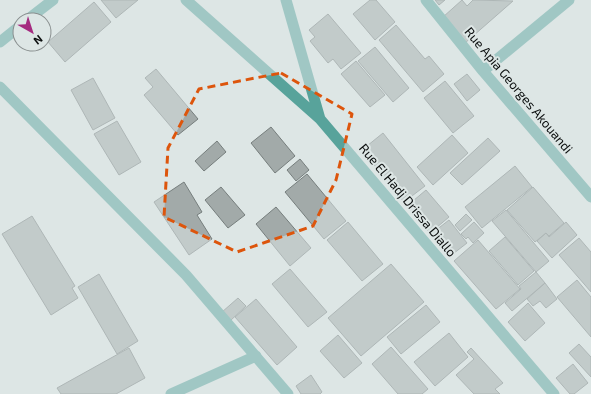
<svg xmlns="http://www.w3.org/2000/svg" width="591" height="394" viewBox="0 0 591 394" font-family="'Exo 2',sans-serif">
<rect width="100%" height="100%" fill="#dde6e5"/>
<path fill="#a2aaa9" stroke="#767e7d" d="M101,0h37l-22,18z
M370,0h6l19,22 -20,18 -22,-26z
M435,0h10l-6,5z
M462,0l5,6 6,-6 40,1 -48,42 -22,-26z
M94,2l17,20 -46,40 -17,-20z
M328,14l33,39 -20,16 -8,-10 -5,4 -18,-22 5,-4 -6,-7z
M396,25l29,34 4,-3 15,18 -21,18 -44,-52z
M375,47l34,41 -16,14 -35,-41z
M356,61l29,34 -15,12 -29,-33z
M156,69l42,50 -20,16 -34,-40 9,-8 -8,-9z
M467,74l13,16 -13,11 -13,-17z
M93,78l22,40 -22,12 -22,-40z
M445,81l29,35 -21,17 -29,-35z
M117,121l24,41 -22,13 -25,-41z
M271,127l24,29 -20,17 -24,-30z
M383,133l42,53 -21,16 -42,-52z
M452,135l16,18 -35,32 -16,-18z
M488,138l12,13 -38,34 -12,-12z
M217,141l9,11 -22,19 -9,-10z
M300,159l9,11 -13,11 -9,-11z
M515,166l17,21 -50,41 -17,-21z
M307,174l39,47 -22,18 -39,-47z
M184,182l18,30 -5,3 15,24 -23,16 -35,-53z
M221,187l24,28 -17,13 -23,-28z
M533,187l31,36 -15,13 -3,-3 -11,9 -28,-32z
M426,190l23,27 -19,16 -23,-27z
M276,207l35,41 -21,18 -34,-42z
M506,210l43,51 -13,11 -44,-51z
M466,214l6,6 -12,11 -5,-6z
M32,216l43,70 -3,2 6,10 -27,17 -49,-81z
M449,220l18,23 -18,14 -18,-23z
M348,222l35,42 -21,17 -35,-41z
M474,222l10,11 -11,10 -5,-6 -2,2 -5,-5z
M566,222l11,13 -25,23 -15,-17 9,-8 3,4z
M505,237l29,34 -16,14 -29,-34z
M579,238l12,14v40l-32,-37z
M478,240l42,49 -24,20 -42,-48z
M391,264l33,38 -63,54 -33,-38z
M290,269l37,43 -19,15 -36,-43z
M536,272l9,11 -33,28 -7,-8 16,-14 -2,-3z
M99,274l39,67 -21,13 -39,-67z
M577,280l14,17v40l-34,-40z
M545,283l12,16 -11,9 -6,-7 -7,5 -6,-7z
M238,298l8,8 -16,15 -8,-9z
M256,299l41,48 -20,18 -42,-48z
M528,303l17,20 -20,18 -17,-19z
M426,305l14,17 -39,32 -14,-17z
M449,333l19,24 -33,29 -21,-24z
M338,335l24,28 -18,15 -24,-27z
M579,344l12,13v20l-22,-24z
M391,347l37,42 -6,5h-24l-26,-30z
M129,348l16,30 -29,16h-55l-4,-6z
M471,348l32,35 -8,6 5,5h-26l-18,-19 18,-16 -7,-7z
M573,364l15,19 -14,11h-4l-14,-16z
M311,375l11,17 -2,2h-19l-5,-8z"/>
<g fill="none" stroke-linecap="round" stroke-linejoin="round">
<path stroke="#58a39b" stroke-width="11" d="M186,0l134,119
M286,0l34,119 234,275
M426,0l57,71 108,126
M27,20l26,-20
M0,42l20,-16
M483,71l86,-71
M0,87l186,188 102,119
M171,394l85,-38"/>
</g>
<path d="M0 0H591V394H0ZM281,73l71,41 -16,66 -23,46 -76,26 -73,-35 4,-69 31,-59z" fill="#dde6e5" fill-opacity=".55" fill-rule="evenodd"/>
<path fill="none" stroke="#dd550c" stroke-width="3" stroke-dasharray="8 5" stroke-linejoin="round" d="M281,73l71,41 -16,66 -23,46 -76,26 -73,-35 4,-69 31,-59z"/>
<g text-anchor="middle" dominant-baseline="central" stroke-width="4" stroke-linejoin="round" paint-order="stroke">
<g font-size="13" fill="#0a0d0d" stroke="#dde6e5">
<text transform="translate(519 90) rotate(50)">Rue Apia Georges Akouandi</text>
<text transform="translate(408 200) rotate(50)">Rue El Hadj Drissa Diallo</text>
</g>
</g>
<g transform="translate(32 32) rotate(141)"><circle r="19" fill="#dde6e5" stroke="#898f8f"/>
<path d="M0-3L7 15L0 10L-7 15Z" fill="#a52b80"/>
<text y="-6" font-size="11" font-weight="bold" text-anchor="middle" fill="#0a0d0d">N</text>
</g>
</svg>
